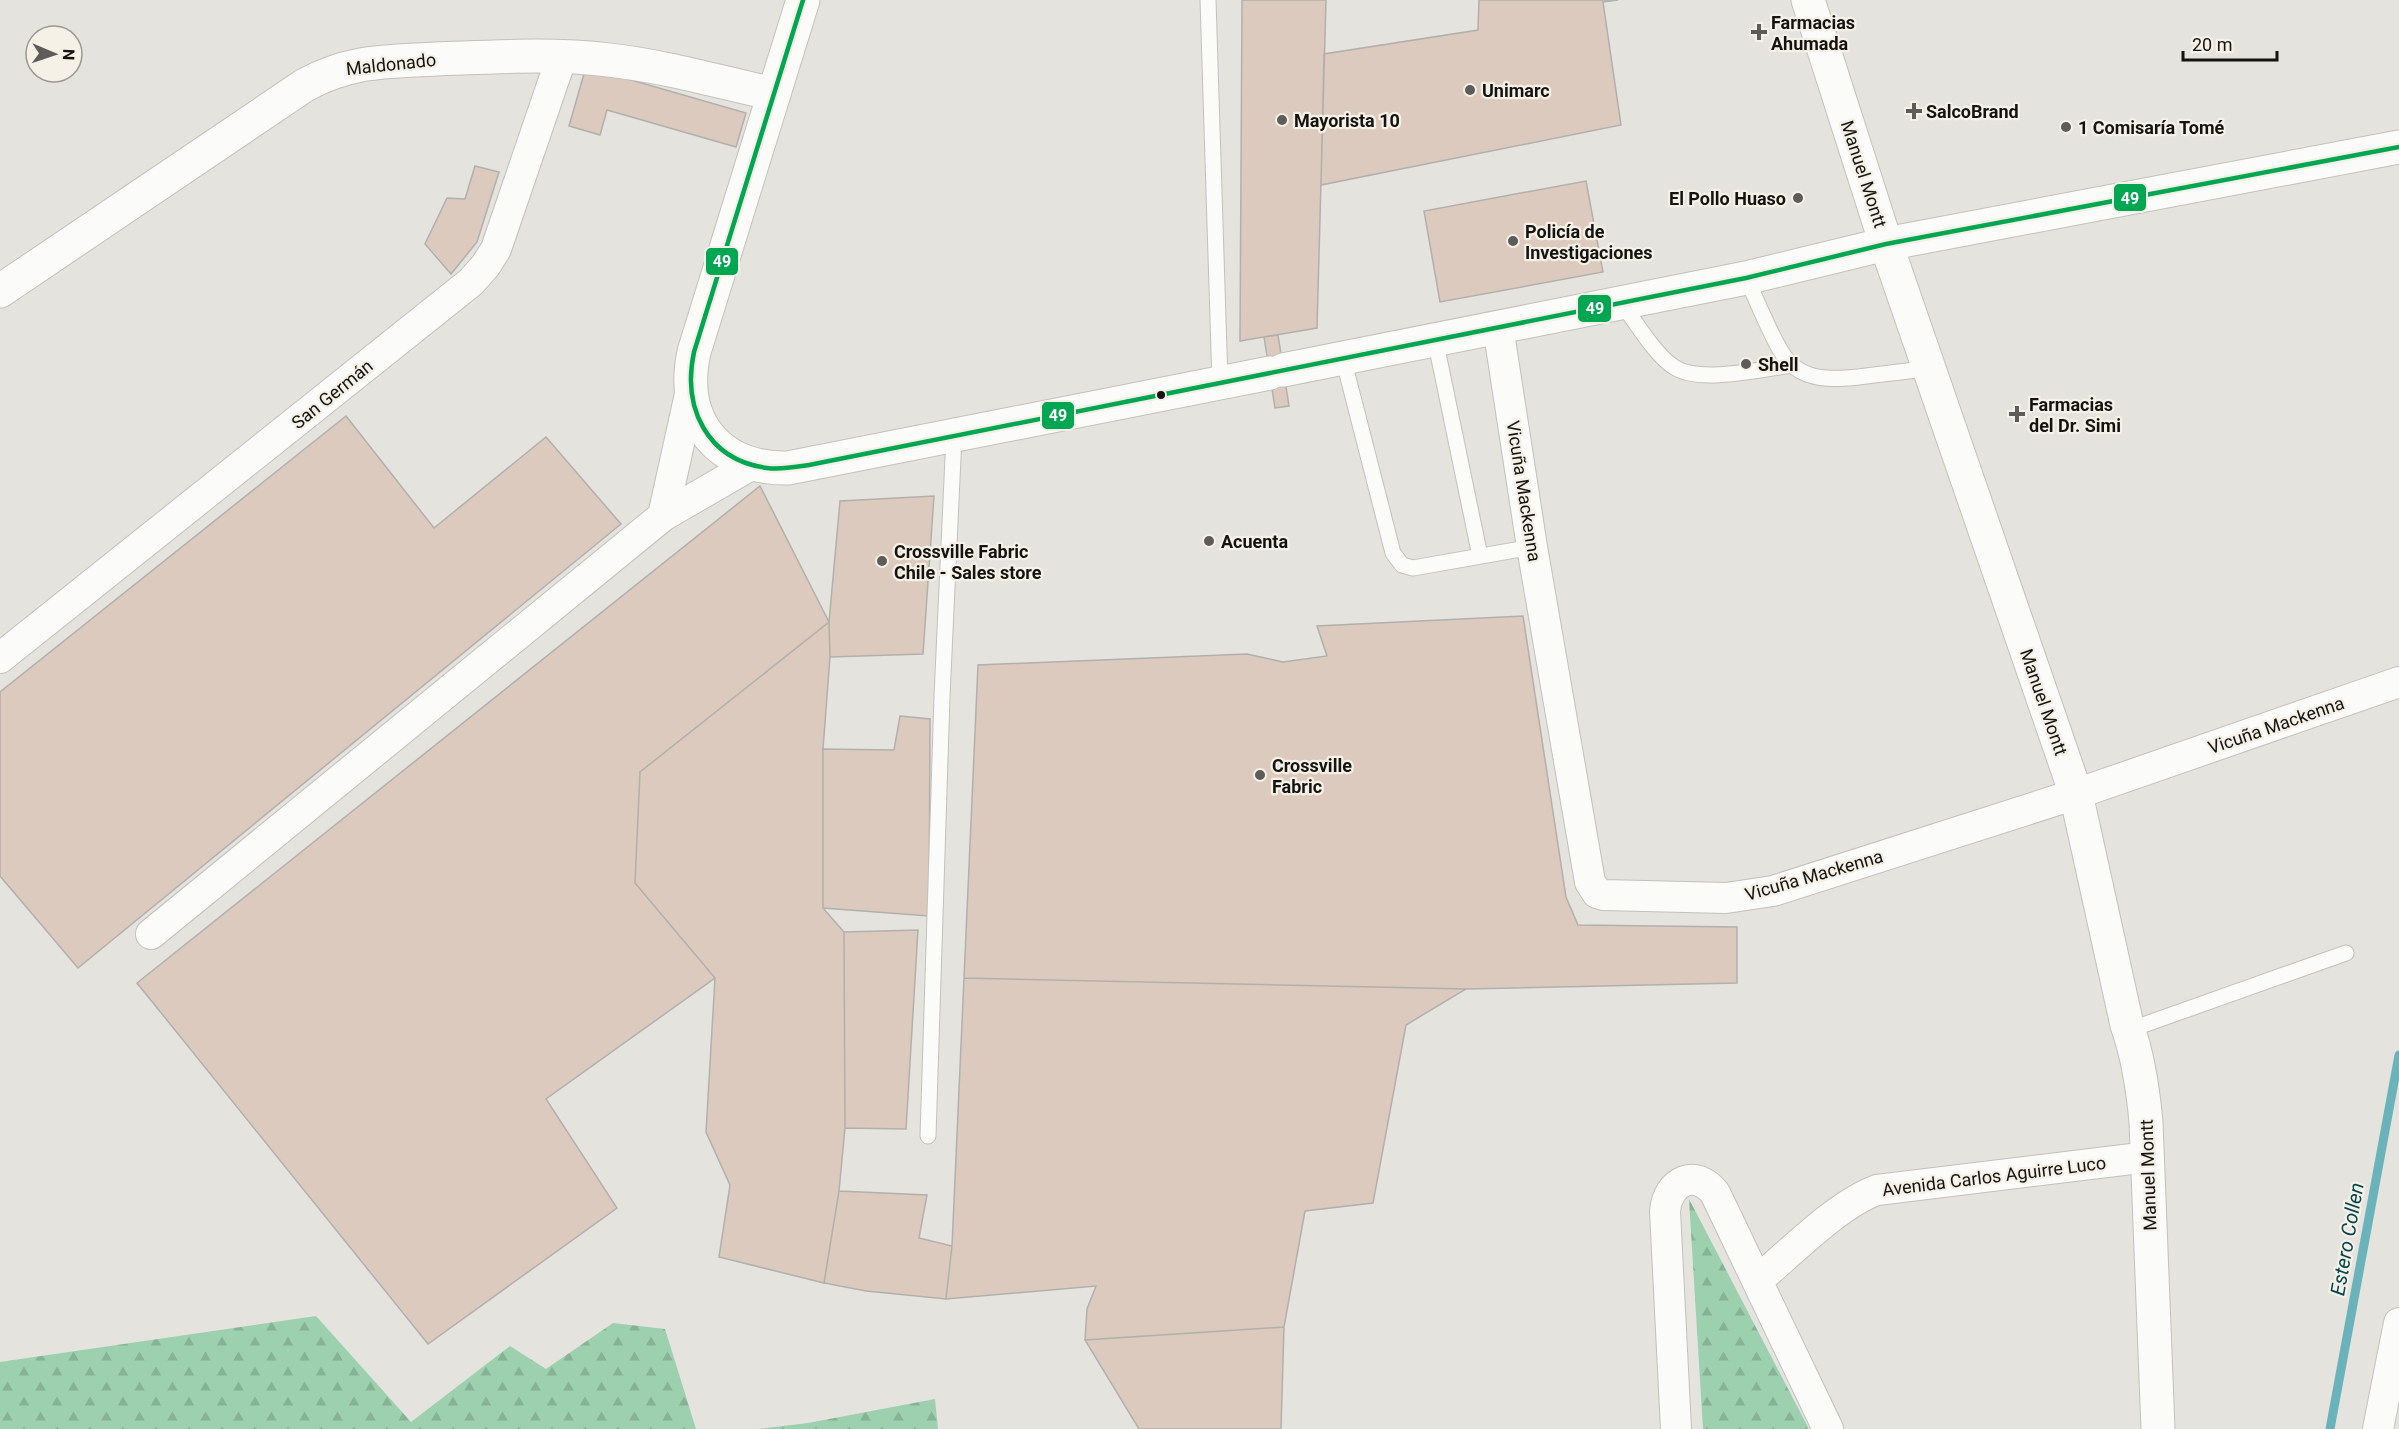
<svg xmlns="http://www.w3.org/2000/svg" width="2399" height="1429" viewBox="0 0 2399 1429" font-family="Roboto,sans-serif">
<defs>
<pattern id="forest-firs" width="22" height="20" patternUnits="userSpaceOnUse" patternTransform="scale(1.5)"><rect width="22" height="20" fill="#9cd0af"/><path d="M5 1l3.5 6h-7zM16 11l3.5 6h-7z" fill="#86b296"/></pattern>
</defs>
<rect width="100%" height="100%" fill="#e4e3dd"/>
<path fill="url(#forest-firs)" d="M1689,1199l120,230h-106z
M316,1316l95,106 99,-76 36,23 67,-46 52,6 31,100h-696v-67z
M935,1399l3,30h-181l51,-6z"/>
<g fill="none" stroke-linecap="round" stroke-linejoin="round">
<path stroke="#6ab3bb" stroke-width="9" d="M2330,1429l69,-374"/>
</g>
<path fill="#dbcabd" stroke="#b2b0ad" stroke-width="1.5" d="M1242,0h84l-9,328 -77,13z
M1479,0h139l-15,2 18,123 -300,60 3,-131 154,-24z
M586,67l160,46 -10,34 -129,-37 -7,25 -31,-9z
M475,166l24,6 -22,70 -26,32 -26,-30 22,-46 18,1z
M1586,181l17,91 -163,30 -16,-91z
M1278,335l11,71 -14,2 -11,-71z
M346,416l88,112 112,-91 75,87 -543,444 -78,-92v-184z
M760,486l69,136 -189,150 -5,111 80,95 -169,121 71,109 -189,136 -291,-361z
M934,496l-11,158 -93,3 -1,-35 11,-121z
M1523,616l43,281 12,28 159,2v56l-271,6 -502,-11 14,-313 269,-11 36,8 44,-6 -10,-30z
M829,622l1,35 -7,92v159l21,24 1,196 -6,63 -15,92 -105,-26 11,-72 -24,-53 9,-154 -80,-95 5,-111z
M900,716l30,3 -1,197 -106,-8v-159l71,1z
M918,930l-12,199 -61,-1 -1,-196z
M964,978l502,11 -60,36 -33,178 -68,8 -21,116 -199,13 2,-31 9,-23 -150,13 6,-53z
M839,1191l88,4 -8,43 33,8 -6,53 -80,-8 -42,-8z
M1284,1327l-3,102h-142l-54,-89z"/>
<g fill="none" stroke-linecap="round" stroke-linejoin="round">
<defs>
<path id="service" d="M1208,0l12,383
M1746,278c12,24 22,52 36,75 20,33 59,26 92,22 18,-2 36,-4 55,-7
M1621,302c13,18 35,54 53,65 25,17 88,2 118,-2
M1435,339l45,217
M1343,358l50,195 9,12 11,3 119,-21
M2129,1030l217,-77
M928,1136l14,-440 12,-260"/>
<path id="minor" d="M1498,327l34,220 58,335 7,11 7,2 122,3 47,-7 303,-97 323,-112
M663,516l27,-122
M0,658l471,-376 15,-17 10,-16 66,-193
M151,934l512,-418 88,-51
M1757,1281c33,-28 81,-77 120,-91l271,-33
M1676,1429l-11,-218c3,-30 30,-43 50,-18l113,236
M2378,1429l21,-106"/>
<path id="tertiary" d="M0,291l305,-206c45,-25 81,-23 131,-26 58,-2 116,-6 173,1 55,6 110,22 165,34"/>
<path id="secondary" d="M1808,0l78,244 513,-97"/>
<path id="primary" d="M803,0l-109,352c-15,69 24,117 94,116l482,-95
M1283,370l463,-92 140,-34 190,550 51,231c11,31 16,64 19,97l12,307"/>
</defs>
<use href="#service" stroke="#c2c1bc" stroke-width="17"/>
<use href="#minor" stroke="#c2c1bc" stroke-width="32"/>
<use href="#tertiary" stroke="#c2c1bc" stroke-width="35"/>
<use href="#secondary" stroke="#c2c1bc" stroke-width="35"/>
<use href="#primary" stroke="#c2c1bc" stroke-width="35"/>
<use href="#service" stroke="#fbfbfa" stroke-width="15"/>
<use href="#minor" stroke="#fbfbfa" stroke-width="30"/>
<use href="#tertiary" stroke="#fbfbfa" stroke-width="33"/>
<use href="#secondary" stroke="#fbfbfa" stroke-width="33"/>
<use href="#primary" stroke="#fbfbfa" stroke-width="33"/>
<defs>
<path id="bus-1" d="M803,0l-109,352c-12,56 13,108 73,116 14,2 28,-1 42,-3l937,-187 140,-34 513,-97"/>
</defs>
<use href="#bus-1" stroke="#f5f1e7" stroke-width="9"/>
<use href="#bus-1" stroke="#00a651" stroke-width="4.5"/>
</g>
<g fill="#5d5c58" stroke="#f5f1e7" stroke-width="2">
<path d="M1756 23h6v6h6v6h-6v6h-6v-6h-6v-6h6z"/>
<circle cx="1470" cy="90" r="6"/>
<path d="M1911 102h6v6h6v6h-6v6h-6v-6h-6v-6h6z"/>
<circle cx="1282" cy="120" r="6"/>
<circle cx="2066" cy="127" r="6"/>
<circle cx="1798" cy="198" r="6"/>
<circle cx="1513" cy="241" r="6"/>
<circle cx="1746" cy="364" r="6"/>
<path d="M2014 405h6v6h6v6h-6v6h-6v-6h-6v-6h6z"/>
<circle cx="1209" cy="541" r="6"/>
<circle cx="882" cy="561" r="6"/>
<circle cx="1260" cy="775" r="6"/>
</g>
<circle fill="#151310" stroke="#f5f1e7" stroke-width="2" cx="1161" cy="395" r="5"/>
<g text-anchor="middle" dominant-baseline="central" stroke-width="4.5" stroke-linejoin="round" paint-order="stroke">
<g font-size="18" font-weight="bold" fill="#151310" stroke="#f5f1e7" text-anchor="start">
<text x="1771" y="22">Farmacias<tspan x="1771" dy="21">Ahumada</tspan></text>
<text x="1482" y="90">Unimarc</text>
<text x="1926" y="111">SalcoBrand</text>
<text x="1294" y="120">Mayorista 10</text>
<text x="2078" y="127">1 Comisaría Tomé</text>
<text x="1786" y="198" text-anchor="end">El Pollo Huaso</text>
<text x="1525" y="231">Policía de<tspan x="1525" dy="21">Investigaciones</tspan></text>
<text x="1758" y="364">Shell</text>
<text x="2029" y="404">Farmacias<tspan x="2029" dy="21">del Dr. Simi</tspan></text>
<text x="1221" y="541">Acuenta</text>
<text x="894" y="551">Crossville Fabric<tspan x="894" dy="21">Chile - Sales store</tspan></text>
<text x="1272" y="765">Crossville<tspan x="1272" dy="21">Fabric</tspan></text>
</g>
<g font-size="18" fill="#151310" stroke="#f5f1e7">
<text transform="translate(391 64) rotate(-6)">Maldonado</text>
<text transform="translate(1864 174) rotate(72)">Manuel Montt</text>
<text transform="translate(332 394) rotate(-39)">San Germán</text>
<text transform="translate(1524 491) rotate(81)">Vicuña Mackenna</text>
<text transform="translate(2044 702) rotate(71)">Manuel Montt</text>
<text transform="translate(2276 725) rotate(-19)">Vicuña Mackenna</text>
<text transform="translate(1814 875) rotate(-16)">Vicuña Mackenna</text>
<text transform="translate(2148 1175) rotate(-92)">Manuel Montt</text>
<text transform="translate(1994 1176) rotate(-7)">Avenida Carlos Aguirre Luco</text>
</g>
<g font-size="20" font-style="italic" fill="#03454d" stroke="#f5f1e7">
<text transform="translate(2347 1239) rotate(-80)">Estero Collen</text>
</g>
</g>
<g stroke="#f5f1e7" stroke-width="2">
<rect x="2113" y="183" width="34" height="29" rx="6" fill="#00a651"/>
<rect x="705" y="247" width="34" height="29" rx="6" fill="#00a651"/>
<rect x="1577" y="294" width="35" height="29" rx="6" fill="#00a651"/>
<rect x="1041" y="401" width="34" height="29" rx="6" fill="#00a651"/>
</g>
<g font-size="16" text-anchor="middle" font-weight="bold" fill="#fff">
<text x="2130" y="204">49</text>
<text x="722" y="267">49</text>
<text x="1595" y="314">49</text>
<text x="1058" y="421">49</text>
</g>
<g transform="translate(54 54) rotate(92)"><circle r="28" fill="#f5f1e7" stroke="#9b9891" stroke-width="1.5"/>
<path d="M0-4.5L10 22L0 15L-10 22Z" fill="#5d5c58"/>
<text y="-9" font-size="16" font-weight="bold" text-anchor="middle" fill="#151310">N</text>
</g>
<path d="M2183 51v9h94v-9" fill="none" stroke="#151310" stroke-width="3"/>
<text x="2192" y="51" font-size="18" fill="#151310" stroke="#f5f1e7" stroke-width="4.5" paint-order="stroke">20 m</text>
</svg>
